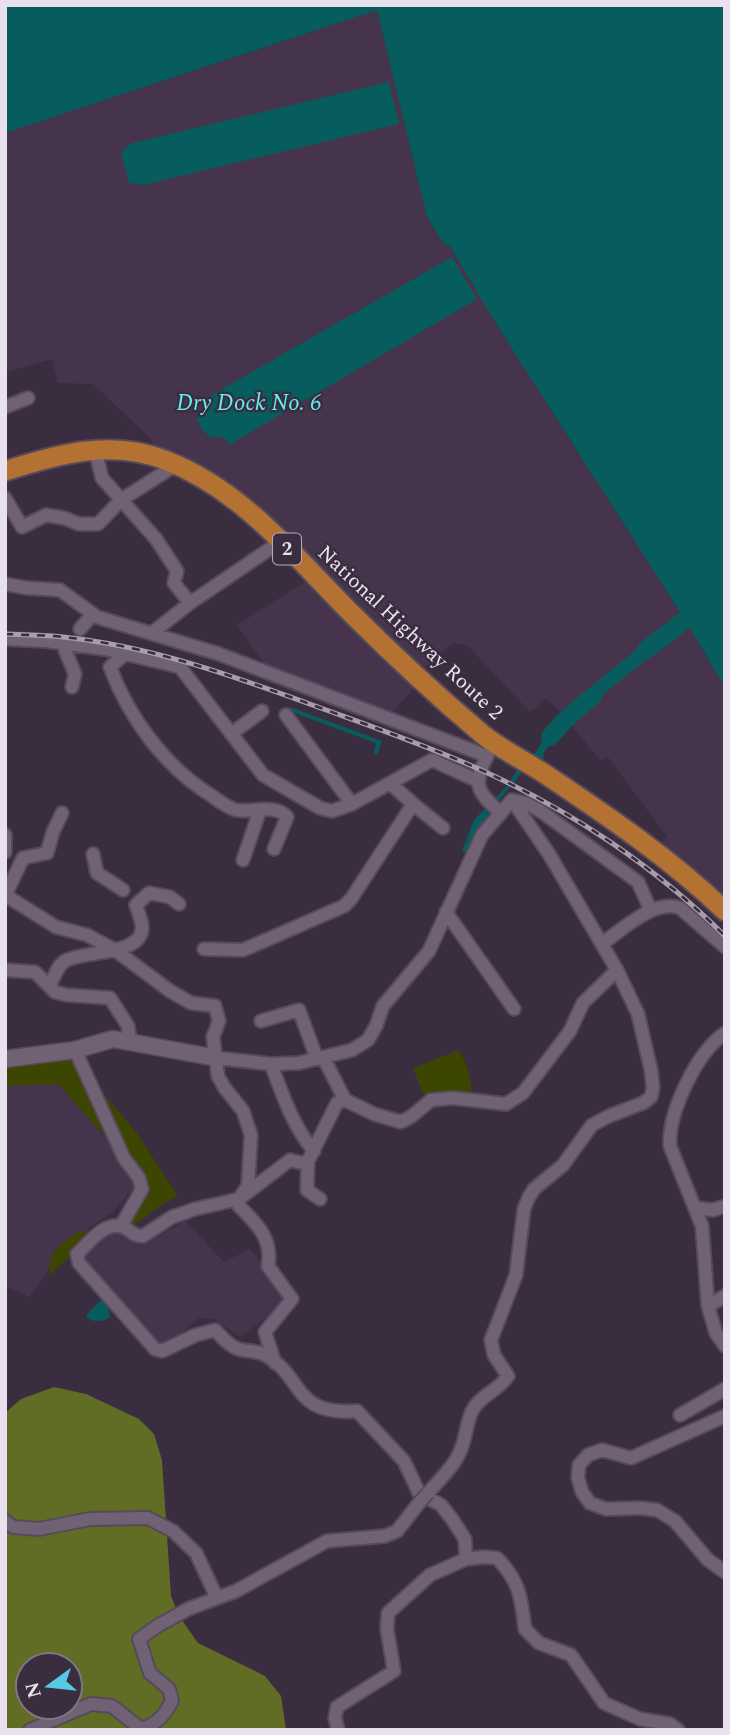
<svg xmlns="http://www.w3.org/2000/svg" width="730" height="1735" viewBox="0 0 730 1735" font-family="Spectral,serif">
<rect width="100%" height="100%" fill="#3b2d40"/>
<path fill="#46344c" d="M377,10l50,207 17,27 6,2 31,50 14,26 190,298 40,67v212l-64,-55 6,-7 -59,-80 -8,3 -41,-50 -13,-11 -16,13 -63,-67 -14,-2 -31,27 -196,-189 -48,-30 -24,-5 -4,-8 -57,-54 -35,-1 -6,-24 -47,13v-239z
M308,580l109,105 -25,27 -126,-46 -29,-41z
M51,1083l7,1 47,52 30,44 -1,8 -22,25 -26,16 11,12 17,-13 17,10 4,5 7,2 43,-24 39,41 26,-13 39,50 -49,38 -26,-18 -15,-1 -34,30 -7,-2 -76,-84 -1,-7 -25,-8 -7,23 -20,27 -24,-11v-200z"/>
<path fill="#3d4600" d="M459,1050c8,15 14,30 12,47l-48,-3 -10,-26z
M68,1059l4,1 33,76 -47,-52 -53,2v-21z
M92,1080l44,52 42,64 -14,7 -33,24 -3,-6 18,-29 -21,-35z
M82,1230l7,9 -39,36c-4,-24 15,-34 32,-45z"/>
<path fill="#616c24" fill-rule="evenodd" d="M54,1387l32,7 53,25 15,15 8,26 9,136 8,20 19,27 67,33 16,20 5,34h-281v-317l16,-14zM28,1665h42v42h-42z"/>
<path fill="#075d5e" d="M5,5h720v682l-40,-67 -190,-298 -45,-76 -6,-2 -17,-27 -50,-207 -372,123z
M389,82l10,42 -256,61 -14,-2 -8,-31 11,-9z
M452,257l25,42 -248,146 -5,-8h-13l-8,-6 -7,-13 11,-11 -4,-7z
M660,630l9,11 -91,74 -9,-10z
M290,707l92,34 -5,14 -3,-2 2,-10 -87,-32z
M560,716l7,8 -23,28 -1,8 -19,10 -33,40 -22,44 -7,-3 12,-31 33,-34 12,-19 17,-15 12,-21z
M100,1301h3l5,7 2,9c-7,5 -16,5 -23,1v-4z"/>
<g fill="none" stroke-linecap="round" stroke-linejoin="round">
<path stroke="#075d5e" stroke-width="18" d="M646,650l39,-30
M550,737l14,-16 29,-25"/>
<defs>
<path id="minor" d="M5,407l23,-9
M95,449l7,29 54,61 21,32 -3,12 16,20
M5,498l17,29 24,-12 18,3 15,6h19l23,-24 50,-32 -5,-7
M5,584l22,4 33,2 37,27 122,37 268,102
M80,629l12,-14
M152,633l38,-30 90,-61
M5,639l41,2 59,8 75,18 83,108 57,33 12,3 20,-7 80,-44 46,21
M67,644l-2,6 10,24 -3,13
M125,654l-15,13c19,51 55,100 102,129 7,5 16,12 24,14 16,3 39,-7 51,7l-13,32
M286,715l66,89
M231,734l31,-23
M491,749c-18,33 -18,40 10,64
M512,800l14,3 16,9 96,70 13,29
M413,804l30,24
M5,835v17
M93,854l4,19 26,17
M243,860l17,-50
M5,895l51,32 31,8 28,15 55,41 21,12 24,3 4,15 -6,16 5,39 6,11 19,24 8,24 -3,51 -9,13v7c18,18 34,33 29,60l24,33 -27,33 10,31
M5,896l18,-38 24,-5 6,-21 9,-19
M446,912l68,97
M603,943c20,-14 51,-44 77,-35l45,39
M204,949l39,1 101,-44 7,-7 62,-95 -23,-21
M5,970l30,2 20,20 12,3 43,3 18,28 2,16
M50,985c4,-8 8,-20 15,-24 19,-11 78,-5 77,-34 0,-7 -4,-15 -6,-22l13,-12 21,4 9,7
M261,1021l38,-11 18,49
M725,1033c-28,19 -57,79 -55,113l32,80 6,80 8,27 9,13
M75,1050l49,108 15,20 3,11 -21,37
M323,1057l22,43 29,14 27,8 11,-6 19,-16 22,-2 53,6 17,-11 47,-62 13,-28 34,-33
M217,1058l54,6 28,-1 53,-13 16,-10 8,-14 7,-20 46,-55 53,-116 30,-35
M271,1064c11,29 22,63 43,87
M308,1161l-1,29 13,9
M696,1208l17,2 12,-4
M708,1306l17,-10
M680,1415l45,-26
M725,1416l-94,42 -29,-8 -14,5 -9,10 -1,13 4,14 8,11 16,6 34,-1 17,2 18,11 33,39 17,12
M428,1493c10,-12 24,-24 31,-39 7,-14 7,-30 13,-43 7,-15 27,-21 36,-35l-14,-21 -3,-15 25,-65 8,-66 5,-12 5,-8 29,-24 29,-40 17,-9 34,-13 8,-6 2,-9 -2,-18 -13,-56 -21,-44 -68,-116 -37,-54
M5,1521l8,6 26,2 51,-10 58,-1 25,13 23,22 21,45
M466,1559l17,-2 14,1c23,24 24,39 28,71l14,14 32,12 33,48 36,16 30,5 8,6
M30,1730l61,-26 21,2 29,23c16,-5 23,-13 31,-28l-3,-12 -19,-16 -11,-34 20,-14 29,-16 48,-18 91,-50 58,-5 12,-5 22,-28
M338,1730l-3,-12 2,-11 57,-36 -7,-42 1,-16 42,-38 36,-16 -1,-20 -13,-20 -11,-14 -22,-12 -15,-32 -47,-50c-67,5 -52,-36 -94,-57 -8,-4 -19,-2 -27,-6 -8,-3 -15,-12 -21,-18l-19,5 -34,16 -7,-2 -76,-86 -2,-9c12,-11 28,-34 46,-27 8,3 11,10 20,9l29,-19 23,-8 44,-10 51,-39 12,3 6,-2 29,-58 8,-3"/>
<path id="tertiary" d="M5,1059l70,-9 38,-11 104,19"/>
<path id="trunk" d="M5,471c53,-17 106,-32 160,-11 78,30 130,97 187,154 41,41 84,81 129,119 20,17 45,28 67,43 61,41 123,83 177,135"/>
</defs>
<use href="#minor" stroke="#564a5a" stroke-width="16"/>
<use href="#tertiary" stroke="#564a5a" stroke-width="19"/>
<use href="#trunk" stroke="#564a5a" stroke-width="23"/>
<use href="#minor" stroke="#706175" stroke-width="12"/>
<use href="#tertiary" stroke="#706175" stroke-width="16"/>
<use href="#trunk" stroke="#b37232" stroke-width="19"/>
<defs>
<path id="rail" d="M5,634c20,1 39,1 58,3 88,9 173,40 255,70 55,20 110,39 163,63 89,40 175,97 244,166"/>
</defs>
<use href="#rail" stroke="#a79dac" stroke-width="5"/>
<use href="#rail" stroke="#3b2d40" stroke-width="2.5" stroke-dasharray="8" stroke-linecap="butt"/>
<defs>
<path id="minor-bridge" d="M419,1503l9,-10"/>
</defs>
<use href="#minor-bridge" stroke="#564a5a" stroke-width="16" stroke-linecap="butt"/>
<use href="#minor-bridge" stroke="#706175" stroke-width="12"/>
</g>
<g text-anchor="middle" dominant-baseline="central" stroke-width="5" stroke-linejoin="round" paint-order="stroke">
<rect fill="#3b2d40" stroke="#b5abb9" stroke-width="2" x="273" y="533.5" width="28" height="31" rx="5"/>
<g font-size="19" font-weight="bold" fill="#e9e1ed">
<text x="287" y="549">2</text>
</g>
<g font-size="21" fill="#e9e1ed" stroke="#3b2d40">
<text transform="translate(410 633) rotate(43)">National Highway Route 2</text>
</g>
<g font-size="23" font-style="italic" fill="#63eef0" stroke="#3b2d40">
<text x="249" y="403">Dry Dock No. 6</text>
</g>
</g>
<rect width="730" height="1735" fill="none" stroke="#e9e1ed" stroke-width="14"/>
<g transform="translate(49 1686) rotate(255)"><circle r="33" fill="#3b2d40" stroke="#817585" stroke-width="2"/>
<path d="M0-5L12 26L0 18L-12 26Z" fill="#58c9e3"/>
<text y="-10" font-size="19" font-weight="bold" text-anchor="middle" fill="#e9e1ed">N</text>
</g>
</svg>
